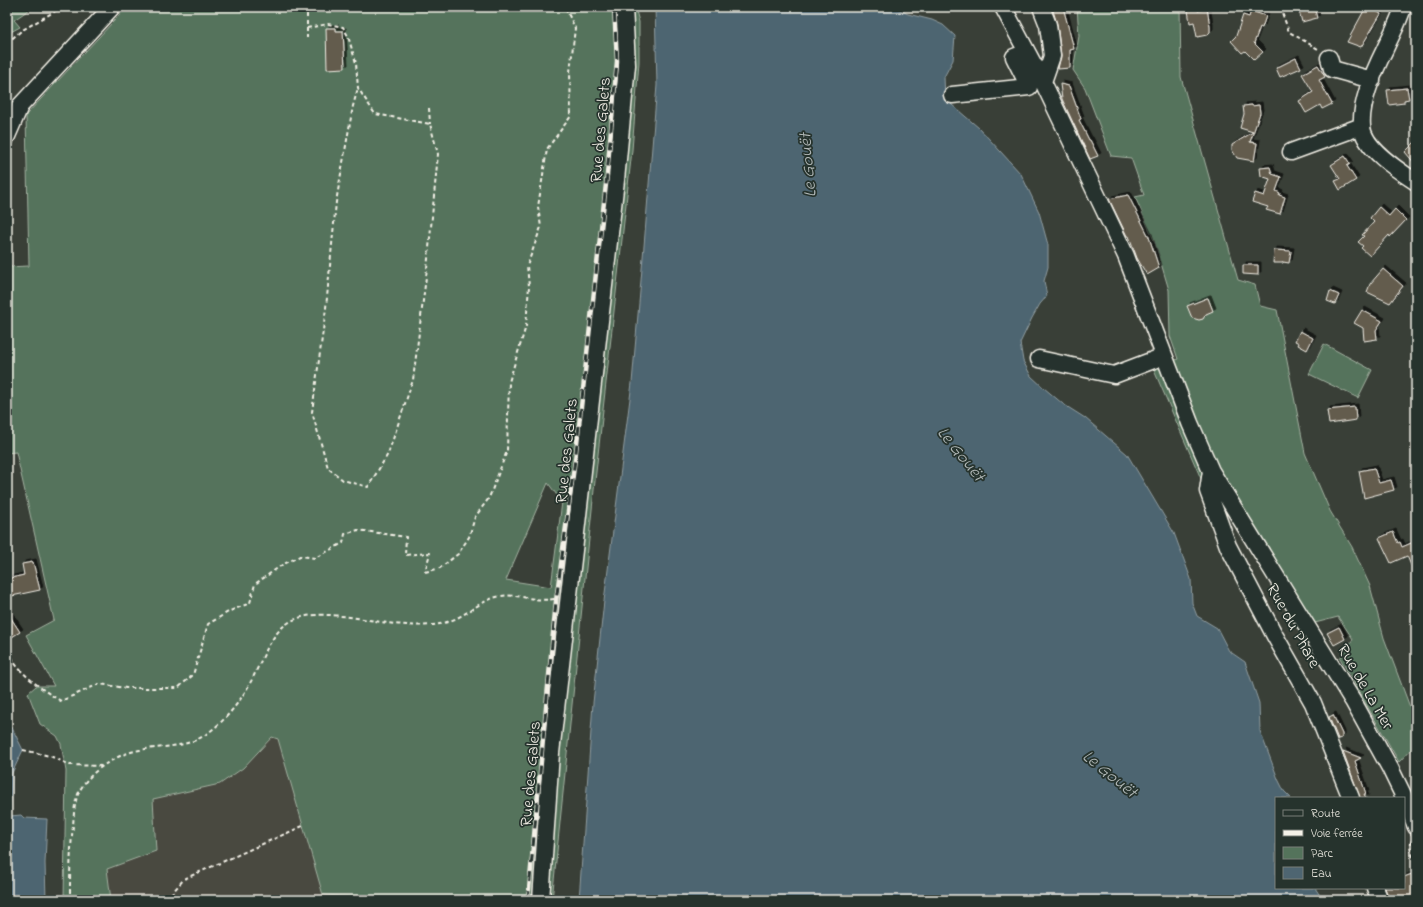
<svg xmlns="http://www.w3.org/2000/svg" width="1423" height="907" viewBox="0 0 1423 907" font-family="'Indie Flower',sans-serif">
<defs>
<filter id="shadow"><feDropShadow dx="3" dy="-3" stdDeviation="0" flood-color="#0009"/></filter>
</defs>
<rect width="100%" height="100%" fill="#393f37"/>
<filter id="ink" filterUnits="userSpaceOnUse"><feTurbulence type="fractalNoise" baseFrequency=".025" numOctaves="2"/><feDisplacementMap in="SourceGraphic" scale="8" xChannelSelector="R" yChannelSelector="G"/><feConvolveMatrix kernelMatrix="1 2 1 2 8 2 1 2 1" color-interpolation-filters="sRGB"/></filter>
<g filter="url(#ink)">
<path fill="#494a41" d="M272,737l6,2 45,156 96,5h-308l-4,-31 49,-18 -3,-52 67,-15 23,-16z"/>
<path fill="#54735b" stroke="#a4b2a2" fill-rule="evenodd" d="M7,7h26l-19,13 6,7 -13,7z
M127,7h508l4,15v40l-7,88 -38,340 -42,410h-133l-96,-5 -45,-156 -6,-2 -29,31 -23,16 -67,15 3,52 -49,18 4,31h-47l2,-129 -5,-27 -4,-8 -17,-12 -12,-31 8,-7h18l-28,-51 28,-15 -38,-168 -9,1v-186l22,-1 -3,-151zM548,483l14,19 -11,85 -45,-7z
M1077,7h103l1,70 57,203 17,5 5,21 17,4 28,143 25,58 22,36 18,39 14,52 32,85v21l-17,18 -59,-104 13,-19 -15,-22 -23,6 -95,-147 -18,5 -49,-113 25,-9 -8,-23 -1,-46 -14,-47 -20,-46 9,-2 -13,-37 -20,-2 -26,-68 -12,-18 6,-34z
M1324,344l48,26 -14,28 -49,-24z"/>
<path fill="#4e6571" stroke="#909da1" d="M655,7h239l14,7 24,6 11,5 12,11 -2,24 -9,17 1,22 34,29 42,46 18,38 9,33v22l-4,14 3,15 -7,8 -8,14 -12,25 3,18 8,15 13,12 19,16 22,14 42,36 47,79 17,46 1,24 5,13 20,12 12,23 16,11 14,41 1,28 18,48 6,12 7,7h-15v90h39l8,12h-744l14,-197 11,-102 28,-218 12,-137 13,-161z
M7,728h5l11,22 -11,23 -2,43 11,-1 3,3 23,1 -2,44 1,37h-39z"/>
<path fill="#645b4e" stroke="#f4f1e8" filter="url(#shadow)" d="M1052,7h11l11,42 -4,1v18l-12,1 3,-14 -4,-31z
M1195,7h2l1,4 9,-3 3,19v5l-3,3 -10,2 -3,-15 -4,1 -2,-13z
M1298,7h16l3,11 -15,4z
M1366,7h4l11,7 -20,33 -14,-5z
M1251,11l15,5 -4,12 -2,-1 -6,16 9,9 -9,8 -9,-9 -3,2 -11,-12 5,-5 7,-21 6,2z
M326,28h10v3h7l2,37 -18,1z
M1296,58l5,10 -21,9 -4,-9z
M1318,65l7,12 -6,3 13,24 -10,5 -2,-4 -14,8 -7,-12 14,-9 -11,-18z
M1060,84l9,2 12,33 -2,1 10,20h1l8,16 -8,3 -28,-60z
M1407,88l2,11 -5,1v3l-15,2 -2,-15z
M1252,105v1l7,-1 1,8 -10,29 7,1 -3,18 -17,-3 -5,-8v-5l21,-13 -13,-4 4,-14 -1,-8z
M1416,141v24l-11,-13z
M1345,156l5,8 -3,2 9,14 -16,10 -5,-9 5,-2 -9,-14z
M1270,167l2,7 9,3 -5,14 4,2 -1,2 6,2 -5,17 -14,-4 2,-3 -16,-5 3,-9 9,3 6,-17 -9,-3 -1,-8z
M1128,195l21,42 10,31 -12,7 -10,-17 -8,-22h-2l-18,-37z
M1379,207l10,9 6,-7 11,11 -16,17 -1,-2 -19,21 -9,-8 2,-2 -5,-4 6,-6 -2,-1 12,-13 -4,-4z
M1274,250l17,1 -2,12 -6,-1v1h-10z
M1243,265h15v10l-15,-1z
M1383,269l20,17 -13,17 -23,-11 3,-8z
M1330,291l9,4 -4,9 -8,-3z
M1207,298h1l5,13 -7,3 -3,5 -4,1 -7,-2 -5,-12z
M1362,310l20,11 -6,9 1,9 -13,2 -1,-13 -9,-5z
M1300,331l13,7 -6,12 -9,-5 1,-2 -4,-2z
M1355,407l1,13 -27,4 -2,-14z
M1374,468l5,15 12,-3 3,10 -30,8 -5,-27z
M1393,532l5,11 2,-1 2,5 14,-6v36l-9,-21 -16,7 -12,-25z
M33,562l7,28 -33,7v-18l17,-4 -2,-11z
M7,612l13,20 -13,8z
M1339,627l6,12 -11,6 -7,-12z
M1333,715l9,19v4l-4,1 -9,-22z
M1343,751l18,7 -6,3 11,33h-2l2,4h-6z
M1412,874l4,12v11l-11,3h-16l-4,-12h19v-11z"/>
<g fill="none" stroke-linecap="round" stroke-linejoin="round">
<defs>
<path id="minor" d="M1003,7l40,75 83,174 64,167 21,48 142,230 37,67 17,35 9,24
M1041,7l7,18 4,31 -9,26
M1403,7c-4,15 -12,28 -18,42 -10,20 -25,54 -23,77 1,22 37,45 54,56
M1329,58l3,11 40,11
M952,95l77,-8 -15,-30 13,-5
M7,136l13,-30 92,-99
M1291,152l71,-26
M1039,359l75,16 50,-19
M1211,471l-3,20 20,55 47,90 38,67 38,95
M1375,888l5,12
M541,900l10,-147 65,-573 11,-115 -3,-58"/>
</defs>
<use href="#minor" stroke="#f4f1e8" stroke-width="19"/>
<path stroke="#f4f1e8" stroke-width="2" stroke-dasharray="4 3" stroke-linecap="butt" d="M307,7v31
M1280,7l9,25 31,18
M307,28l21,-4 15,3 5,9 8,27 2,25 17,26 55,10 8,30 -11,115 -14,111 -25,74 -20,33 -25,-7 -15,-12 -16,-56 14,-104 10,-106 17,-96 5,-18
M7,43l14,-12 41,-24
M429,108l1,16
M425,572l15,-4 18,-14 11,-17 6,-20 14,-19 18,-47 2,-69 17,-56 3,-40 -2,-20 14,-39 -3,-20 9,-58 24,-33 -1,-44 5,-44 -9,-19 -4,-2
M7,644c4,7 4,12 7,18 8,13 34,32 47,39l38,-17 27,4h52l15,-13 15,-51 22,-13 20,-8 5,-19 27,-19 18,-9 15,2 28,-15 2,-9 13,-4 48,7 -1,18 25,-2 -5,19
M23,750l27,6 20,9 32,1
M1412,840l-2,6 6,24
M70,900c0,-25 0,-49 3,-74 1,-12 1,-25 7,-36 7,-12 17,-21 29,-28 10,-6 19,-10 31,-12 21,-4 46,-2 65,-15 18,-12 33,-30 44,-50 11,-19 20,-50 39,-62 28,-19 87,1 119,2 14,1 30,1 43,-4 19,-7 32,-22 51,-25 11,-2 24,2 34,3 6,1 13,1 20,0
M166,900l18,-21 121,-54"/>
<use href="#minor" stroke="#26332d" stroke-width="16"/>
<defs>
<path id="rail" d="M528,900l28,-299 20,-149 31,-277 10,-114 -3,-54"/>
</defs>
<use href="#rail" stroke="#f4f1e8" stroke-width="4.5"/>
<use href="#rail" stroke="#26332d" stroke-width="3" stroke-dasharray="9" stroke-linecap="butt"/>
</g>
</g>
<g text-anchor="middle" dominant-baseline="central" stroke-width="3.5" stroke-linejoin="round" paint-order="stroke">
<g font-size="17" fill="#f4f1e8" stroke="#26332d">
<text transform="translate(601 130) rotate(-85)">Rue des Galets</text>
<text transform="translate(567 451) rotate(-84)">Rue des Galets</text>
<text transform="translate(1293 626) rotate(61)">Rue du Phare</text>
<text transform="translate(1365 687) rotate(60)">Rue de La Mer</text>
<text transform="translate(531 774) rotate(-85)">Rue des Galets</text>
</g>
<g font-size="18" font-style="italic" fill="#b2b9b8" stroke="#26332d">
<text transform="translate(809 165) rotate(-95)">Le Gouët</text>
<text transform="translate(960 455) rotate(51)">Le Gouët</text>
<text transform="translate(1109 775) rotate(39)">Le Gouët</text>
</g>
</g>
<rect width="1423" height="907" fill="none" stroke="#26332d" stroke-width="24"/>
<rect x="12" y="12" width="1399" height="883" fill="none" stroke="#f4f1e8" stroke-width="1.5" filter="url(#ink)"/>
<rect x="1275" y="797" width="130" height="92" fill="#26332d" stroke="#787f78"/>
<rect x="1283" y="810" width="20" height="6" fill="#26332d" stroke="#787f78"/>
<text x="1311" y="817" font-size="12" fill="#f4f1e8">Route</text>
<rect x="1283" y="830" width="20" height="6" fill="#f4f1e8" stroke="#787f78"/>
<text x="1311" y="837" font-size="12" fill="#f4f1e8">Voie ferrée</text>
<rect x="1283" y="847" width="20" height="12" fill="#54735b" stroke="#787f78"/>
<text x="1311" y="857" font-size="12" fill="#f4f1e8">Parc</text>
<rect x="1283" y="867" width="20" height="12" fill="#4e6571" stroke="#787f78"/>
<text x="1311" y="877" font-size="12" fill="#f4f1e8">Eau</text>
</svg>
